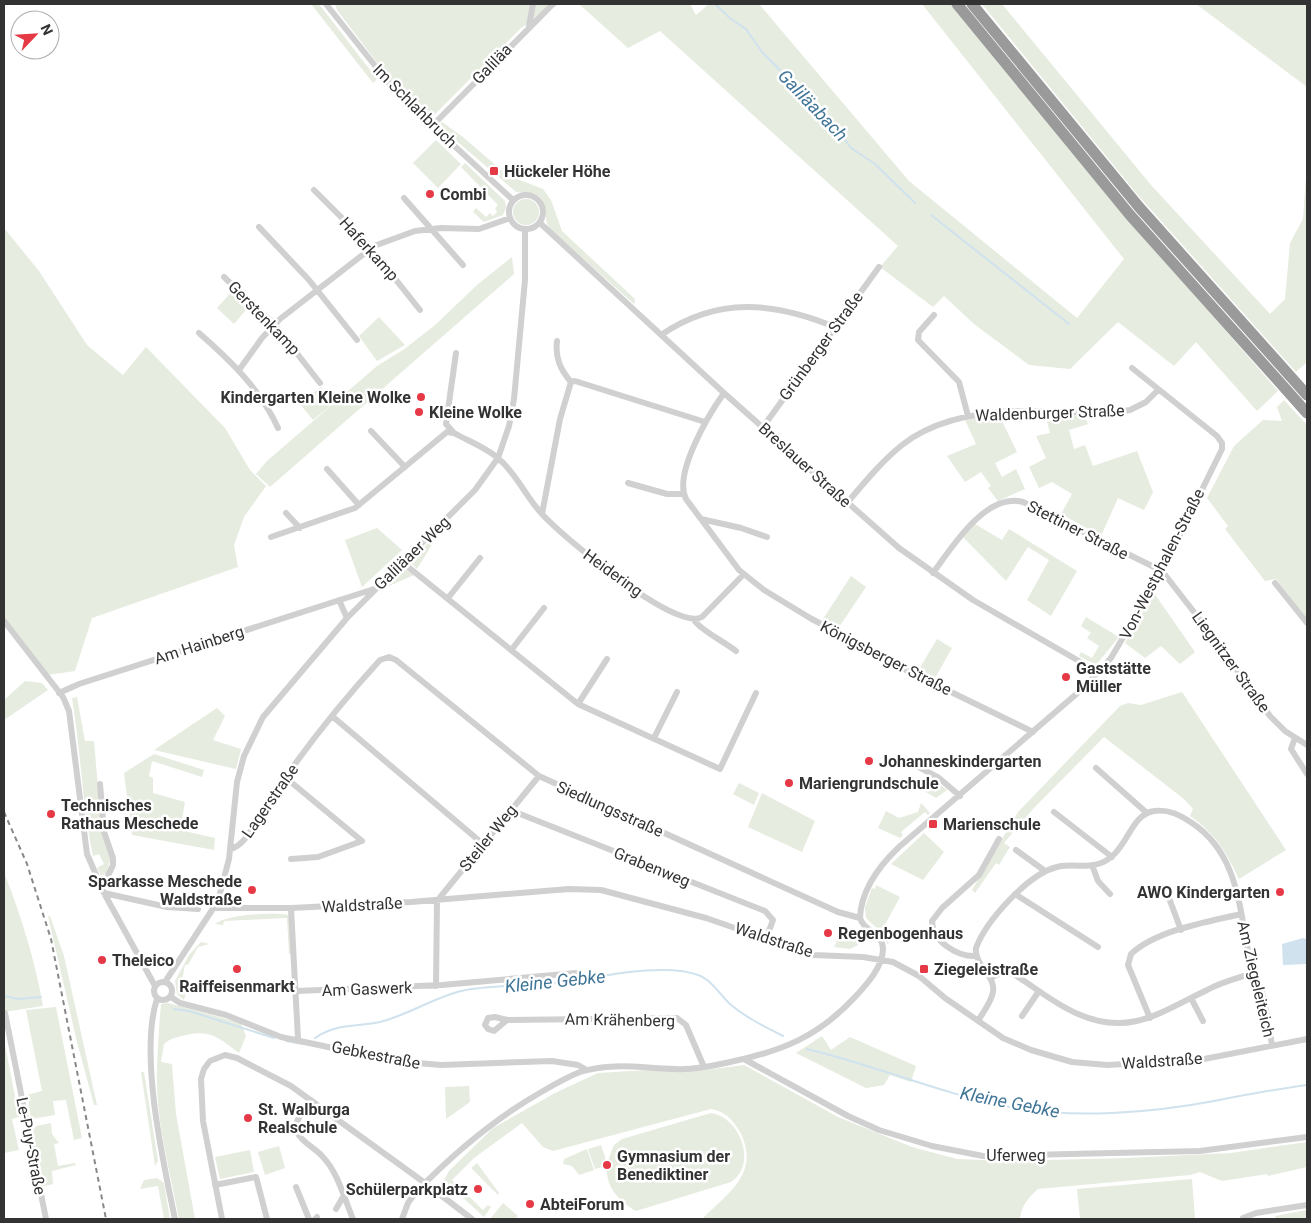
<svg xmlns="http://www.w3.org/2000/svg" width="1311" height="1223" viewBox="0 0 1311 1223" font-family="Roboto,sans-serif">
<rect width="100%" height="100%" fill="#fff"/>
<path fill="#e6ecdf" d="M311,4h8l58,75 -4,4z
M335,4h224l-38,24 -88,88 -39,-31 -57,-75z
M579,4h111l6,11 13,-11h50l150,177 168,137 47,-59 -202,-255h30l151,185 175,202 -21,20 -61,-69 -22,24 -56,-44 -48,47 -41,-4 -55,-41 -30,-28 -11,11 -53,-40 18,-21 -238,-215 -32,17z
M982,4h20l149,181 119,129 15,-15 5,-56 13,-24 4,-57v200l-11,10 -159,-178z
M1196,4h111v83z
M442,122l21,15 44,38 36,14 8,11 11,31 73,68 -1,5 -84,-75c-9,-12 2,-29 -17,-36 -6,-1 -11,0 -17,-1l-77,-66z
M436,140l25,24 -23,24 -25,-25z
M465,163l40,38 1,7 -3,7 -19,7 -11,-10 3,-4 10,9 4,-4 3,3 4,-4 -2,-4 3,-3 -37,-38z
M513 212a13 13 0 1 1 26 0a13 13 0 1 1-26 0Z
M4,228l35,43 48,74 36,30 23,-28 79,81 25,42 16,16 -22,31 -10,28 4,22 -146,51 -17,53 -27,4 -44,-57z
M512,257l2,17 -244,213 -14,-13 11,-13 110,-95 26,-16 31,-24 43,-41z
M234,289l17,15 -17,20 -17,-16z
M379,317l26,28 -28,16 -18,-25z
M321,387l13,16 -21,17 -14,-17z
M1284,400l23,25v195l-31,-41 -11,2 -40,-52 3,-3 -21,-28 27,-52 29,-26 19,1 -5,-14z
M1045,414h39l4,10 -19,6 5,19 11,-4 8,21 44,-15 16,41 -9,18 -26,-12 -17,38 -40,-22 11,-20 -20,-12 -13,6 -10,-21 17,-9 -10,-22 14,-3z
M999,415l18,37 -22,11 7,14 14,-8 9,20 -27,12 -10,-13 3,-2 -10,-14 -16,10 -18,-26 29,-12 -11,-24z
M975,524l27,16 7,-11 68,42 -26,45 -24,-16 22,-40 -21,-13 -22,34 -43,-44z
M377,528l25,22 -40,37 -17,-47z
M441,530l-24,39 -5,-5v-5z
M401,570h6l7,5 -34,15z
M851,576l15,11 -29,43 -16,-8z
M1154,593l41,59 -15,12 -19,-18 -16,12 -20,-15z
M1086,617l33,20 -23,28 -17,-9 2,-4 11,6 7,-12 -12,-8 4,-5 -10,-7z
M937,639l15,9 -18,32 -16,-9z
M25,681l17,2 6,7 -44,30v-20z
M1182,692l104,158 -47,29c-12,-26 -25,-47 -49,-63l3,-7 -9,-10 -80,-62 -71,72 -29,34 6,4 -11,18 -3,-2 -21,30 -3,-3 46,-78 102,-106 8,-3 13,2z
M77,697l8,44h9l8,93 9,22 -4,17 -6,3 -4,-8 7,-4 -5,-10 -6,2c-11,-52 -12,-105 -21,-158z
M217,708l8,8 -12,24 28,9 -5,20 -82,-19z
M154,754l50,16 -2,7 -50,-16 -3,15 4,2v15l32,9 -5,28 35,8 -1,12 -82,-15 -8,-62z
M931,778l16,12 -11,8 -12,-7z
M739,783l20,10 -5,12 -21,-11z
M762,793l53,28 -13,31 -54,-25z
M921,803l9,10 -2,2 -3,-3 -24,20 2,3 -3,3 -22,-10 8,-17 13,7 19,-6z
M924,833l20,19 -21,28 -32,-16z
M4,872c17,44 31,88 39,134l-39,6z
M876,885l24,12 -18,33 7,14h-2l-4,-10 -17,-16 -1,-11 7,-19 3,1z
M289,915l3,39h-3l-2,-36 -63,3 -1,4 -8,-1c13,-10 57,-12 74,-9z
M48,916h2l14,40 33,149h-3l-17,-63z
M843,929l8,4 7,-2 3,3 -3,11 -8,4 -16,-2z
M201,942l8,2 -11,3 -10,18h-3l-5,25 6,2 -2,8 -7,-6 -2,-13 14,-26z
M168,1003l73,20 5,13 -7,17c-19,-14 -28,-24 -53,-18 -9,2 -15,3 -22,9l-3,18 11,2 4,50 19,105h-16c-9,-48 -24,-101 -22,-151 1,-21 2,-43 4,-64z
M56,1007l26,131 -8,2 -8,-40 -13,1 2,14 -24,4 -4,-24 15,-4 -16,-81z
M822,1036l9,14 19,-13 66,29 -5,16 -21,-7 -6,10 -18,3 -70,-35z
M4,1040l15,77 -7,2 7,31 -15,3z
M744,1065l94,52 74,30 45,12 52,2 118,-3 104,-5 76,-11v25l-39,9 -1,-2 -45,7 -22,-9 -10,3 -152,14c-10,9 -17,17 -18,30h-318c26,-26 59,-46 38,-87 -8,-13 -14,-20 -29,-23l-158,42 -10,-4 -21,-24 -48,35 -22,22 31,30 5,-5 3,2 -7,10 -40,-37 5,-9 44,-43 62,-35 43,-20 49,-3h58z
M141,1072h3l14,89 -3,5z
M469,1086l1,16 -24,17 -1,-32z
M711,1113c29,4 47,51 20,69l-95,29c-17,-9 -31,-25 -29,-45l-12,3 -7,-20 13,-4 6,18 7,-18 8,-6z
M51,1123l1,11 7,9 -5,1 4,22 17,-3 1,2 -24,6 1,13 -12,3 -8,-56 3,-5z
M279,1146l6,22 -20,7 -7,-23z
M587,1149l7,21 -15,5 -7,-9 -9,-2 1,-5z
M250,1150l4,22 -34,7 -5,-22z
M477,1163l22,30 -1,2 -27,-27z
M157,1178l7,5 6,36h-6l-6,-33 -18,3 4,-9z
M1192,1179l3,40h-115l-3,-30z
M503,1203l15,13 -3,3h-25z
M1307,1210v9h-31l-1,-3z"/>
<path fill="#cfe2ee" d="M1303,938l4,1v25l-24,1 -1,-21z"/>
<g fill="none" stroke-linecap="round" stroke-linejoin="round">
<path stroke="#cfe2ee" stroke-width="2" d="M715,4l16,15 15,10 16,23 20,20 7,11 19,22 30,25 13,18 24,16 40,39
M931,215l138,109
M4,996l14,3 23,-2
M174,1009l15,2 85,27
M315,1038c21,-15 42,-11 65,-16 28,-7 53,-24 81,-31 28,-6 58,-5 87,-7 39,-4 114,-23 150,-9 13,4 23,21 33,30 16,13 34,22 52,31
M286,1041l17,3
M807,1049c68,16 134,45 203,58 64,12 141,6 204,-6 31,-6 62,-12 93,-16"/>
<path stroke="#d0d0d0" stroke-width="6" d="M326,4l70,88 117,108
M529,26l4,-22
M432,126l121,-122
M314,190l51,51 55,69
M509 212a17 17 0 1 1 34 0a17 17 0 1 1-34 0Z
M404,198l59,67
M540,223l184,170 175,155 74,52 125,72
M259,227l50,53 48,60
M224,277l50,47 46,59
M934,315l-15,17 -1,8 41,42 9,34
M199,333c31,27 62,57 79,95
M661,335c57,-39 113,-33 174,-8
M557,341c-2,17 3,28 14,41
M239,370l23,-32 18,-19 94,-73 41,-15 26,-3 38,1 31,-11
M724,393c-15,21 -51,81 -38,106l53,71 25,20 46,28 100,54 123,60
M763,427l116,-160
M371,431l34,36
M454,433l-8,-9 10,-71
M327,469l32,36
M628,483l39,11h16
M847,503c17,-20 34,-41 55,-58 37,-29 91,-35 137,-34 30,0 62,4 91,-1l16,-8 12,-12
M286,513l14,15
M542,514l18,-95 11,-37 4,-1 130,41
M701,519l40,9 26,9
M271,537l84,-29 92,-76 7,1c14,8 34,15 46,27 17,15 26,37 42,54 20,22 133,118 160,103l42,-43
M402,562l176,142 142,65 36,-76
M933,573c19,-26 53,-81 90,-71l139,69 53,68 55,77 15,15 22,14
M1275,583l32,40
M448,598l32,-40
M339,600l8,18
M694,620c6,10 31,22 42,31
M4,621l59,76 6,14 18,143 17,39 51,93
M512,649l32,-41
M59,693l20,-9 295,-95
M578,704l29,-45
M332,716l151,128
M654,738l23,-46
M1295,738l-4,11 16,25
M904,759l35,19 21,18
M1096,768l51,45
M286,778l76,63 -44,16 -27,2
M100,784l4,48 9,26v7l-11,24
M510,810l255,101 8,9 -7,19
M1054,812l58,45
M230,849c15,-3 24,-25 32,-37 35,-54 75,-105 118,-152l9,-3 7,3 143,116 299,136 22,6
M1016,850l29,21
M1092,865l6,16 12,13
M104,893l63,14 31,2
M1015,894l83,53
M1169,898l12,32
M214,908h77l120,-6 158,-13 32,1 105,28 107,37 50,2 30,5 26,14 26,22 58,40 28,12 41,12 35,3 92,-5 108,-21
M291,908l7,131
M976,956c-19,1 -44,-15 -44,-35l10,-13 37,-33 20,-36
M990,978l11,-5 12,1c22,13 41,30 65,40 52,23 83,-2 129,-24 14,-8 31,-12 46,-17
M154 991a9 9 0 1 1 18 0a9 9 0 1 1-18 0Z
M165,982l53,-81 11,-42 8,-77 7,-26 19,-39 84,-99 128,-128 23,-32 11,-32 5,-27 11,-119v-51
M436,986l1,-85 102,-125
M297,991l145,-6 134,-12
M171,997l9,6 46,12 55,22 113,24 47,4 111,-4 26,4 9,5
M1191,998l12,23
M157,999c-18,54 6,163 18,220
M5,1013l41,206
M1022,1016l17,-25
M1150,1018l-22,-53 3,-11c26,-24 76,-32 110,-40
M507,1020l-13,11 -6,-2 -3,-4 3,-7 7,-1 12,3 170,-2 9,7 18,42
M978,1021c5,-9 13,-18 15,-29 3,-17 -19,-26 -17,-44 10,-27 52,-74 81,-81 12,-3 25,0 37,-2 34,-6 33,-50 60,-54 15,-2 26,4 38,12 50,33 47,94 60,146 2,8 8,15 10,24 5,17 7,35 10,52
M744,1059l104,57 31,14 53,16 51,10 217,-5 107,-14
M311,1100c-5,8 -15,18 -15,27 0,12 19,21 26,29 16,16 22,42 31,63
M215,1185l41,-8 11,42
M296,1187l13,32
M336,1209l7,-12
M1243,1218l13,-5 51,-8
M222,1219l-19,-98 -2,-42 3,-10 6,-8 15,-6 12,3 54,28 134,97 47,36
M315,1219l2,-2
M402,1219l6,-16 8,-11c39,-40 79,-74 127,-101 12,-7 24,-14 37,-19 31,-10 62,-4 94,-3 19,1 37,-3 56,-7 52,-11 88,-25 125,-65 11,-12 28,-30 28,-48 0,-17 -19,-17 -23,-31 1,-28 20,-53 39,-71l182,-157 30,-32 51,-87 60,-122v-6l-5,-7 -85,-68"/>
<path stroke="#9a9a9a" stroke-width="11" d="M957,4l173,211 177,198
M972,4l167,203 168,188"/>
<path stroke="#888" stroke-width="2" stroke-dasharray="5 4" stroke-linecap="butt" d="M4,812l23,52 24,75 55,280"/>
</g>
<g fill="#e63946" stroke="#fff" stroke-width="2">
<rect x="489" y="166" width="10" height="10" rx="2.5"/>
<circle cx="430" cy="194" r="5"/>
<circle cx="421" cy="397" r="5"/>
<circle cx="419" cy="412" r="5"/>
<circle cx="1066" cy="677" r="5"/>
<circle cx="869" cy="761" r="5"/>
<circle cx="789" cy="783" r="5"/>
<circle cx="51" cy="814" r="5"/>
<rect x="928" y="819" width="10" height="10" rx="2.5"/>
<circle cx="252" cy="890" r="5"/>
<circle cx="1280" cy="892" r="5"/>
<circle cx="828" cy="933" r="5"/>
<circle cx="102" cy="960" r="5"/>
<circle cx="237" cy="969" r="5"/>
<rect x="919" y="964" width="10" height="10" rx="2.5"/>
<circle cx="248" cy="1118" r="5"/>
<circle cx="607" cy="1165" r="5"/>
<circle cx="478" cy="1189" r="5"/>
<circle cx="530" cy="1204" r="5"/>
</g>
<g text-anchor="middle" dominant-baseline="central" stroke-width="5" stroke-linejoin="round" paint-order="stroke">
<g font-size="16" fill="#333" stroke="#fff">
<text transform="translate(492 64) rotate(-46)">Galiläa</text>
<text transform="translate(415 106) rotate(45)">Im Schlahbruch</text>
<text transform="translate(369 249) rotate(48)">Haferkamp</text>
<text transform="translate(264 318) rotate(46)">Gerstenkamp</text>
<text transform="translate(821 346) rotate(-54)">Grünberger Straße</text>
<text transform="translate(1050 413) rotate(-2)">Waldenburger Straße</text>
<text transform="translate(805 465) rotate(42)">Breslauer Straße</text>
<text transform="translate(1078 530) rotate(27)">Stettiner Straße</text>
<text transform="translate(412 553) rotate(-44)">Galiläaer Weg</text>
<text transform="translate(1162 564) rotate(-63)">Von-Westphalen-Straße</text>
<text transform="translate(613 573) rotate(36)">Heidering</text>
<text transform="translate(199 645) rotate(-18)">Am Hainberg</text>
<text transform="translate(886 658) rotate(27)">Königsberger Straße</text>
<text transform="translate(1231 662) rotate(54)">Liegnitzer Straße</text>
<text transform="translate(270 801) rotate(-55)">Lagerstraße</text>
<text transform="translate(610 809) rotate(24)">Siedlungsstraße</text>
<text transform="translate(488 838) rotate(-51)">Steiler Weg</text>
<text transform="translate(652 867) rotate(22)">Grabenweg</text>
<text transform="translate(362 905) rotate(-3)">Waldstraße</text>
<text transform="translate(774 940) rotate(18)">Waldstraße</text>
<text transform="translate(1256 979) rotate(77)">Am Ziegeleiteich</text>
<text transform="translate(367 989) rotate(-2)">Am Gaswerk</text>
<text transform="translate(620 1020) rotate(1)">Am Krähenberg</text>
<text transform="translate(376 1055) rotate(11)">Gebkestraße</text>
<text transform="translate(1162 1061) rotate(-4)">Waldstraße</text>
<text transform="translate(31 1146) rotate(79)">Le-Puy-Straße</text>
<text x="1016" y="1155">Uferweg</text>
</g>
<g font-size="16" font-weight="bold" fill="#333" stroke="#fff" text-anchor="start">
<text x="504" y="171">Hückeler Höhe</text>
<text x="440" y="194">Combi</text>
<text x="411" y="397" text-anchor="end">Kindergarten Kleine Wolke</text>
<text x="429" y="412">Kleine Wolke</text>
<text x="1076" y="668">Gaststätte<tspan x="1076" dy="18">Müller</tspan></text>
<text x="879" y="761">Johanneskindergarten</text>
<text x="799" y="783">Mariengrundschule</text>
<text x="61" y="805">Technisches<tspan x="61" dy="18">Rathaus Meschede</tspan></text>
<text x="943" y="824">Marienschule</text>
<text x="242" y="881" text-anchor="end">Sparkasse Meschede<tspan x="242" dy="18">Waldstraße</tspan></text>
<text x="1270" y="892" text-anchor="end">AWO Kindergarten</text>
<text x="838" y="933">Regenbogenhaus</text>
<text x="112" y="960">Theleico</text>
<text x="934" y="969">Ziegeleistraße</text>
<text x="237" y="986" text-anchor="middle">Raiffeisenmarkt</text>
<text x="258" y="1109">St. Walburga<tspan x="258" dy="18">Realschule</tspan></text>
<text x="617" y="1156">Gymnasium der<tspan x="617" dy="18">Benediktiner</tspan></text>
<text x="468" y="1189" text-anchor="end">Schülerparkplatz</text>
<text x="540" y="1204">AbteiForum</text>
</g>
<g font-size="18" font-style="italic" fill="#3f7597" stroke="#fff">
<text transform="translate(813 105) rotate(46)">Galiläabach</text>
<text transform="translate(555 981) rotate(-6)">Kleine Gebke</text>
<text transform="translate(1010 1102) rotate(11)">Kleine Gebke</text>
</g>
</g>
<rect width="1311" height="1223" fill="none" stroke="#333333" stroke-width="10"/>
<g transform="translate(35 35) rotate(65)"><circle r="24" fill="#ffffff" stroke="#adadad"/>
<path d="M0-4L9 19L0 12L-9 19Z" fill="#e63946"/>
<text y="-8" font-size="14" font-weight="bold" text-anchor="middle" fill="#333333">N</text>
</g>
</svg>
